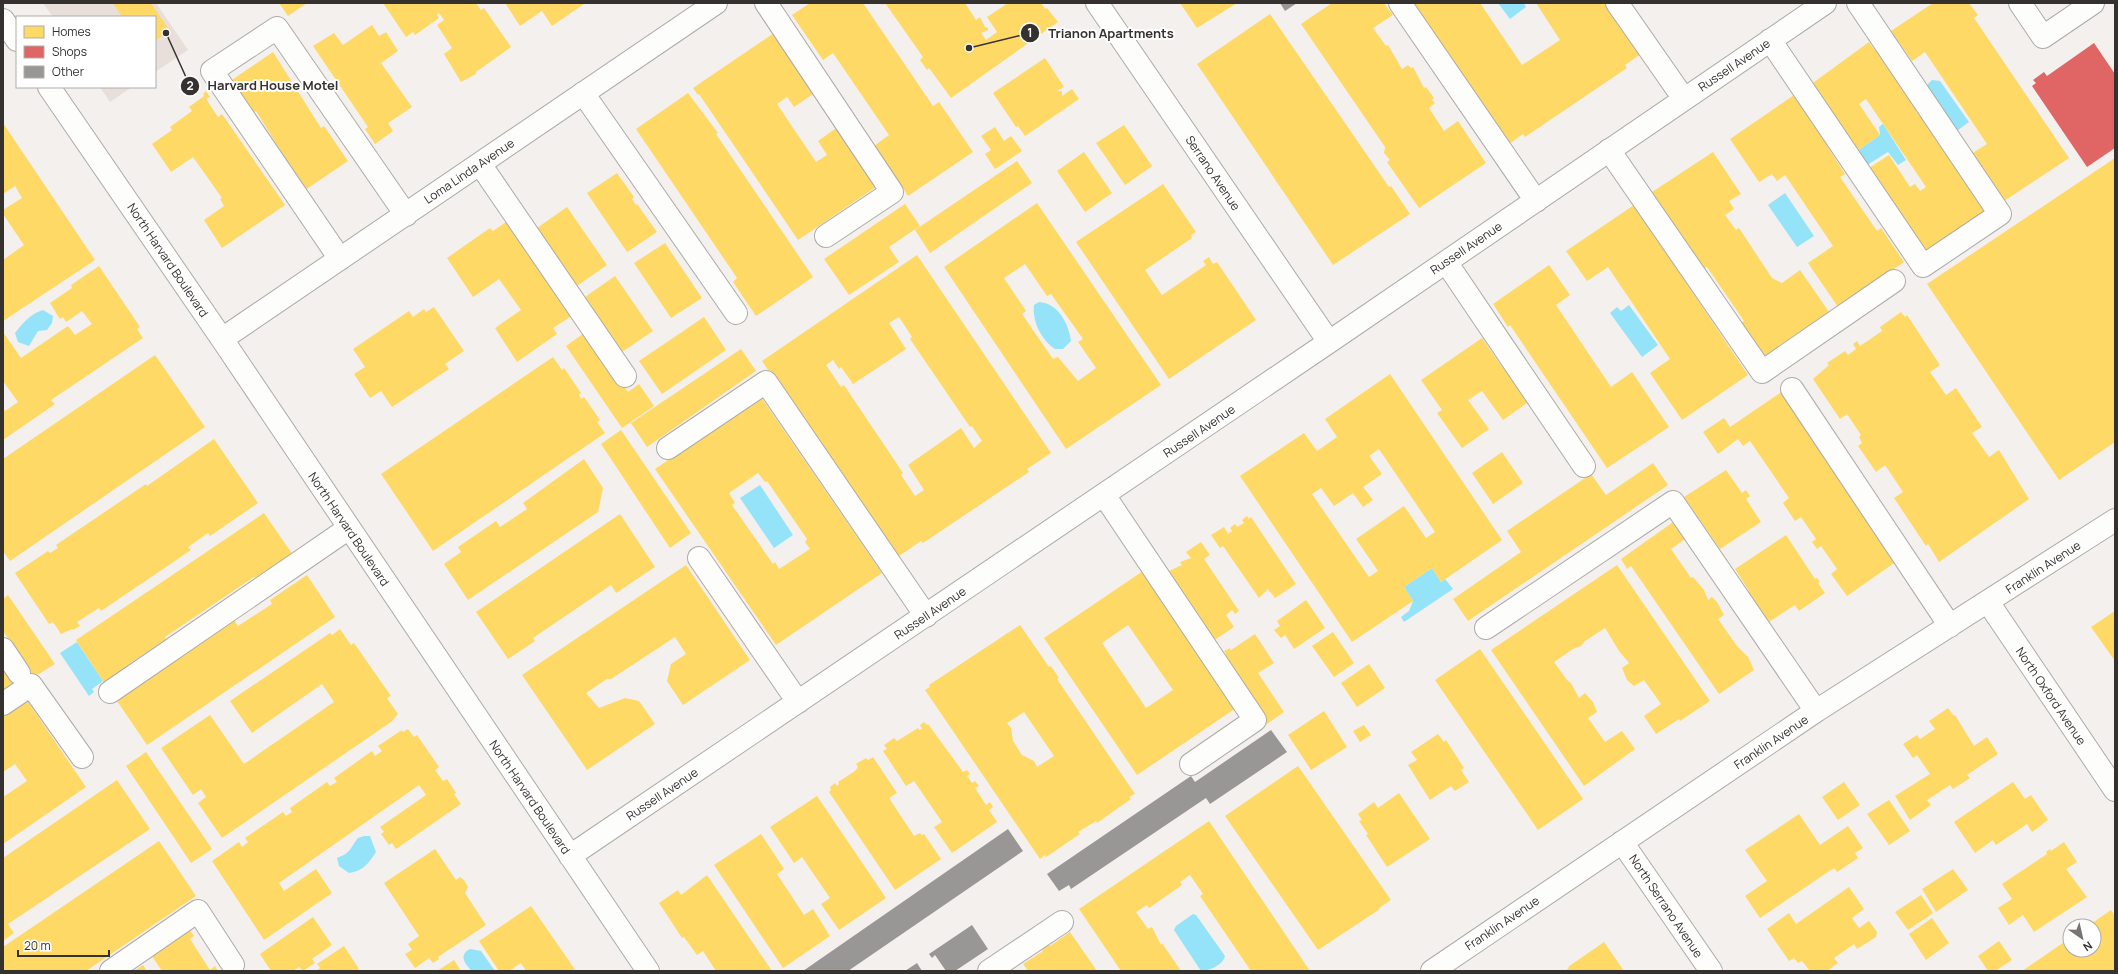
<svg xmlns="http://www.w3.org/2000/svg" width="2118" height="974" viewBox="0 0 2118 974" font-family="Manrope,sans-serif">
<rect width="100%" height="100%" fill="#f3f0ee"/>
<path fill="#e8dfda" d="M43,3h113l32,47 -33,22v-55h-102z
M100,87h32l-22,15z"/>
<path fill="#94e3f9" d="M1498,3h26l2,4 -16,12z
M1932,80l8,1 29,41 -15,11 -28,-40 2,-9z
M1883,124l23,36 -8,5 -10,-13 -21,13 -10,-14 23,-16 -1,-8z
M1785,193l29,43 -17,11 -29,-42z
M1039,302c19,1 30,22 32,39l-8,8h-8c-13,-9 -23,-27 -21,-44z
M1629,305l29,40 -16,12 -32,-44 7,-6 4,4z
M43,310l10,6 -1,7 -5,7 -9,1 -9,15 -11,-4 -3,-9c9,-11 15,-19 28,-23z
M760,485l33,50 -19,13 -34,-50z
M1432,568l9,14 4,-3 8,10 -49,33 -3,-5 8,-6 4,-10 -9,-14z
M77,642l26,39 -11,8 2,3 -5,4 -29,-43z
M364,836h6l6,16c-7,11 -13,19 -27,21l-10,-7 -2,-8c14,-5 13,-10 21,-20z
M1193,914l3,1 29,41c-2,9 -16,15 -24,15l-27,-41 2,-4z
M470,949l11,2 14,20h-23c-7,-7 -14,-16 -2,-22z"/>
<path fill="#ffd966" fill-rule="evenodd" d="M113,3h38l19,28 -15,10v-24h-33z
M279,3h28l-19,13z
M383,3h93l5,7 3,-2 27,39 -35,25v2l-15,8 -17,-28 8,-6 -15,-23 7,-5 -5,-7 -2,2 2,3 -24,17 -2,-3 -7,5z
M505,3h78l1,1 -32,22 -10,-15 -22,15z
M810,3h53l70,103 6,-4 34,50 -65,44 -34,-50 15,-11 -56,-82 -10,7 -31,-45z
M881,3h84l11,17 4,-3 5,10 3,1v2l-7,3 5,7 11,-8 -10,-15 21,-14h33l4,6 2,-1 11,14 -107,76 -22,-30 -2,2 -7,-10 3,-3 -38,-54 -3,2z
M1180,3h57l-40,25z
M1332,3h52l9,12 -20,13 13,18 2,-1 14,24 6,-4 3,3 2,-1 11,21 2,-1 8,11 -2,2 3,3 -6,5 15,23 14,-10 28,42 -67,45 -32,-46 3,-2 -6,-7 1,-6 -84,-123z
M1406,3h74l42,62 38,-25 -24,-37h74l31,51 -16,11 2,3 -102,69 -2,-3 -17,12z
M1933,3h36l9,12 -4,3 95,140 -68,45 -33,-47 19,-12 -62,-92 -13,9 -21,-30z
M1270,14l119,173 2,-1 19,28 -77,51 -136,-201z
M372,25l7,11 7,-4 12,19 -17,12 31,44 -24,16 5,8 -18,13 -10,-15 3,-2 -55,-81 21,-13 9,12z
M777,31l39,61 -22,15 -7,-10 -10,7 39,58 11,-7 -9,-14 21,-15 40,59 -81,55 -99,-146 -1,1 -5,-7z
M1869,42l5,7 6,-4 106,166 -66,45 -57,-84 26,-17 21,32 5,-3 5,7 6,-4 -60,-88 -7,5 21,31 -29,20 -45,-67z
M273,52l48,76 3,-2 24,35 -43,29 -49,-79 -2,2 -22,-33z
M1045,58l19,29 -7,4h5v5l10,-7 7,10 -54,37 -7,-10 -2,1 -23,-34z
M206,91l4,6 -4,2 12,18 4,-3 63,91 -63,43 -18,-28 20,-14 -4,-7 2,-1 -29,-41 -22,15 -19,-28 20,-14 -2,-3 22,-16 -3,-4 15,-11 -1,-2z
M688,93l30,40 -2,1 97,143 -57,39 -23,-34 4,-4 -101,-149z
M1797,93l34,50 -4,3 18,28 -5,3 37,54 4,-3 23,34 -66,45 -30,-44 25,-17 -48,-71 -8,6 -5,-7 -13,8 -29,-43z
M3,123l92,137 -92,61v-61l21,-15 -21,-31v-4l19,-12 -7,-12 -12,8z
M1124,125l28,41 -27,19 -29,-42z
M995,127l9,14 7,-5 11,15 -27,18 -10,-15 6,-4 -10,-14z
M1084,152l28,41 -27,19 -28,-41z
M1713,152l28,42 -12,7 5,8 -9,6 11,15 3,-2 33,50 10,5 18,-13 29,42 -66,45 -23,-33 4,-3 -37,-54 -4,3 -57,-74z
M2115,158v284l-56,38 -132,-196z
M1017,161l15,22 -102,70 -15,-23z
M617,173l17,24 -2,2 4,6 1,-1 20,28 -30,20 -40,-59z
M1163,184l33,48 -5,3 1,3 -47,32 17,25 44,-30 -3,-4 6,-4 4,7 4,-2 39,58 -87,59 -93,-137z
M1037,203l124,182 -95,64 -122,-182zM1025,264l22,32 4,-2 32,45 -5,3 18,26 -18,13 -20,-24 -5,2 -31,-45 4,-3 -22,-33z
M1637,203l13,26 98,146 -66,45 -32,-47 20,-14 -62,-92 -21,14 -21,-30z
M905,204l15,22 -31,21 10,15 -50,33 -25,-36z
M567,207l40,58 -30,21 -40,-58z
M512,218l64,95 -23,15 4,6 -40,28 -22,-34 26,-18 -22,-31 -26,18 -26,-39 43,-30 3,3z
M665,243l37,55 -31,20 -37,-55z
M917,255l134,198 -24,16 2,3 -106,71 -2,-2 -25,17 -134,-197zM899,317l13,20 -2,2 60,88 2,-1 10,15 -8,7 -13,-20 -53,37 16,25 -9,6 -14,-21 2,-2 -59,-88 -3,2 -15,-22 7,-5 6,9 2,-2 12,17 53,-35 -17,-26z
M1549,265l21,30 -14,10 55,82 21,-15 37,55 -62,41 -97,-143 -2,2 -15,-23z
M99,266l41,61 -3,2 6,9 -92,62 4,4 -52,36v-32l2,3 13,-9 -15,-21v-49l18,26 47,-32 7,9 17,-11 -10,-13 -16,11 -3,-5 -3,2 -10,-16 22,-15 -1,-3z
M615,276l38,55 -31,21 -37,-55z
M434,307l30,44 -19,13 4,5 -57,38 -11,-16 -11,7 -16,-24 11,-7 -12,-18 56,-38 4,6 11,-8 2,3z
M1901,312l4,5 2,-2 33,50 -10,7 16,23 10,-7 26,39 -10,6 17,24 10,-7 30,49 -90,63 -11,-18 -2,2 -32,-48 9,-6 -18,-27 -9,7 -18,-26 4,-3 -3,-6 2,-2 -14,-21 -7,5 -27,-40 16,-14 -2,-2 18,-12 3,4 8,-6 -3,-5 4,-3 3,5 22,-15 -2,-4z
M704,317l22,33 -64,44 -23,-33z
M587,331l41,61 11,-8 15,22 -32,22 -56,-82z
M1482,338l21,30 3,-2 24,35 -27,19 -21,-29 -14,9 21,29 -27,19 -25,-35 5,-3 -21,-30z
M741,349l15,22 -109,76 -16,-24z
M155,355l50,72 -195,134 -7,-10v-92z
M553,357l9,13 2,-2 17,25 -2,2 2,4 3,-2 16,23 -3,2 8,11 -172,118 -52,-77z
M1390,374l112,166 -61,42 -9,-14 -28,19 9,14 -61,41 -112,-166 64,-43 13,18 20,-14 -12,-18zM1379,449l56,83 -9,6 -22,-32 -48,33 22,32 -9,6 -57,-83 9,-6 13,18 19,-13 10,14 10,-7 -10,-13 19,-13 -13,-18z
M1783,391l117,168 -53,37 -16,-22 6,-5 -16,-23 -4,3 -5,-7 4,-3 -15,-22 -6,4 -12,-18 6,-5 -39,-57 -7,5 -5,-7 -20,15 -15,-22 21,-14 6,9z
M761,397l121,176 -106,72 -121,-176zM758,473l7,9 2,-1 40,58 -2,3 5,7 -31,20 -4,-7 -2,2 -41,-59 3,-2 -6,-10z
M621,430l70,103 -21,15 -69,-104z
M214,439l44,64 -48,33 -2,-3 -20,14 3,3 -90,61 -2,-3 -22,14 3,4 -7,4 -1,-1 -11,5 -8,-12 -4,2 -34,-51 33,-22 2,2 8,-5 -2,-3 90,-61 1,2z
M1502,452l21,31 -30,21 -21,-31z
M584,459l19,29 -5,24 -130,88 -24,-36 17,-12 -3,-5 38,-26 4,6 27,-18 -4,-6z
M1653,463l15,22 -200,136 -15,-22 68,-47 -14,-21 84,-57 15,21z
M1726,470l16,23 4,-3 4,6 -4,3 15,23 -41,27 -36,-52z
M264,513l29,42 -37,24 -2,-2 -89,60 1,2 -37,25 4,6 -26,17 -31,-47z
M620,514l35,53 -39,26 -5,-8 -78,53 2,3 -27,18 -32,-47z
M1247,516l2,3 2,-2 45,67 -21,14 -7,-9 -9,9 -36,-52 -3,2 -9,-13 13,-8 4,7 4,-3 -2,-3 5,-4 2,3 7,-4 -2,-3z
M1676,520l12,17 -17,12 20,29 2,-1 11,13 4,10 4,-3 5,5 7,13 -6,4 19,27 11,11 6,13 -35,24 -88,-128 -4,3 -6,-10z
M1786,535l29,44 2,-1 3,4 -2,1 7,10 -26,18 -4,-6 -26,17 -22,-30 2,-1 -14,-22z
M1201,542l9,13 -6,4 35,52 -4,3 -3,-4 -6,5 8,12 -21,14 -45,-67 2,-1 -1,-2 13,-6 -2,-3 11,-4 -5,-6z
M686,565l64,95 -67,45 -16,-24 4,-17 15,-10 -11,-17 -64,42h-4l-21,14 13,15 26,-10 14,3 16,23 -68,46 -65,-95z
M1617,565l93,136 -30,20 -1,-2 -23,15 -12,-18 17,-12 -17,-24 -10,6 -7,-6 -5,-12 7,-5 -10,-12 -14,-23 -20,13 -4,5 -8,3 -19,13 13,18 4,3 8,15 6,-5 8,9 4,10 -9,6 17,24 17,-11 13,18 -51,37 -93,-136z
M1146,569l96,135 -105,71 -93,-137zM1128,625l45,65 -27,18 -44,-65z
M307,575l28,42 -188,128 -32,-47 119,-78 4,6 34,-22 -2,-4z
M8,595l47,69 -21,13 -31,-46v-32z
M1306,600l19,28 -31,21 -9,-14 -4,3 -7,-8 6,-4 -3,-5z
M2115,611v50l-24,-34z
M1020,625l29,42 2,-1 8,12 -2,1 78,115 -6,3 2,2 -34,24 -1,-2 -18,11 2,2 -34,23 -1,-2 -5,4 -115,-169 5,-3 -1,-2zM1024,712l30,44 -17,11 -3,-6 -12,-6 -9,-14 -2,-13 -4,-5z
M340,629l11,16 3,-2 37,53 -4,2 11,16 -7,8 -169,116 -24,-35 8,-6 -5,-8 -8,6 -32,-47 49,-33 34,49 90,-62 -12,-18 -70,49 -22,-32 100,-68 2,2z
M1333,632l21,31 -20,14 -22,-31z
M1255,634l19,29 -16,10 26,39 -20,14 -41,-70 3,-2 -2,-3 6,-3 1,2z
M1480,649l103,150 -45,31 -103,-150z
M1369,664l16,24 -28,19 -16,-24z
M3,666l13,19 -13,9z
M24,696l62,91 -83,57v-47l24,-16 -12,-17 -12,8v-62z
M1948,708l6,8 1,-1 19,31 13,-9 11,17 -31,21 3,3 -17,11 -3,-4 -23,15 4,5 -21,15 -15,-24 35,-22 -13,-19 -4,3 -10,-14 14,-9 3,4 15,-10 -6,-8z
M1324,711l23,36 -36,23 -23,-35z
M924,722l3,3 1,-1 35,48 4,-2 3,4 -3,2 5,7 3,-2 4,5 -4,2 11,17 4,-3 3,5 -4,3 8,12 -45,31 -18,-26 8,-5 -28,-41 -8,5 -23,-35 4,-2 -3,-4 10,-7 3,3 21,-13 1,2 3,-1 -2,-4z
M1364,725l7,10 -11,7 -7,-11z
M408,729l6,8 3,-2 22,32 -4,3 8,11 4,-2 9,14 -2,1 7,10 -65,45 -4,-6 -3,2 -8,-11 3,-2 -4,-5 46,-32 -7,-10 -140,98 5,8 32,-22 16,24 -68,47 -52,-79 27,-19 3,5 6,-5 -3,-4 38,-26 3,4 6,-4 -2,-4 37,-26 3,4 7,-4 -3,-4 38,-27 3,5 7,-5 -4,-5 24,-16 1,2z
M1438,734l6,8 2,-2 18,28 -3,2 8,12 -14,9 -4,-5 -21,14 -22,-35 9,-5 -6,-8z
M146,752l66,97 -21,14 -65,-97z
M873,757l24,36 -8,5 25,38 6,-3 2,2 2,-1 17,25 -46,31 -66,-98 2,-2 -1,-3 5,-4 2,3 2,-2 -1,-2 17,-11 3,-4 -2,-3 10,-6 2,2z
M1298,766l93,134 -12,8 1,1 -62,41 -93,-134z
M117,780l33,49 -142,95 6,9 -11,8v-83z
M1844,782l16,23 -22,15 -16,-23z
M2013,782l12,17 6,-4 17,25 -16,12 -5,-8 -31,21 -3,-5 -18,13 -21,-31z
M1399,793l31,46 -43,28 -21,-32 2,-1 -9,-13 3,-1 -4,-6 16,-12 4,6z
M817,796l69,102 -47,32 -18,-26 9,-6 -28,-41 -8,6 -24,-36z
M1889,800l21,31 -21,14 -22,-31z
M1799,814l21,31 28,-19 15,22 -8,5 3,5 -21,14 -3,-4 -74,50 -15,-22 22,-15 -22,-31z
M1209,821l101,150h-59l-51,-75 3,-2 -13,-19 -10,7 2,3 -33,23 -2,-3 -11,7 12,17 4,-2 9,18 1,-2 19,28h-60l-42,-62z
M761,834l23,35 -7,5 27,41 9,-6 17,27 -47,32 -69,-103z
M159,841l37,55 -110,75h-83v-24z
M2064,842l13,20 -11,7 21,28 -53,35 -11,-17 -14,10 -11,-17 14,-9 -10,-15 45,-30 -1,-2 4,-3 1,2z
M435,849l21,31 4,-3 4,3 4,7 -3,6 21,32 -48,32 1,2 -6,4 -4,-5 -14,10 -10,-14 7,-4 -4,-6 11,-8 -35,-53z
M1953,869l15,21 -32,22 -14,-23z
M707,875l65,96h-56l-13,-20 -6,4 -13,-18 -2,1 -23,-35 19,-13 3,5z
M1849,887l15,22 -12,9 7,10 10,-7 8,11 -1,5 -19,12 -3,-5 -20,14 4,5 -11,8h-17l-8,-10 -4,2 -4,-5 -5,3 -22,-32 22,-16 7,11z
M1921,895l12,18 -25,17 -13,-18z
M531,906l45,65h-50l-5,-8 -12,8h-10l-20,-30z
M2111,910l4,7v54h-93l48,-33v12h24v-24h-6z
M313,917l19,28 -20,14 3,4 -12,8 -4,-4 -6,4h-22l-11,-17z
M1932,918l17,25 -23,17 -17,-26z
M185,923l9,13 -4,3 20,31 5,-4 3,5h-56l-15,-22z
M1070,932l27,39h-69l-5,-7 20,-13 -4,-6 7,-5 4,6z
M1999,941l13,19 -17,11h-7l-10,-15z
M1604,942l20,29h-59l4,-3 -1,-1z
M344,946l15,23 -3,2h-40l4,-3 -3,-4z
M454,960l7,11h-24z
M143,965l4,6h-13z"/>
<path fill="#e06666" d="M2094,43l21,31v74l-28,19 -55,-81 4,-3 -3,-3 11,-8 3,4z"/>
<path fill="#999795" d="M1280,3h17l-12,8z
M1271,730l16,22 -77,52 -4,-6 -135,91 -2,-4 -10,6 -12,-17 144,-98 4,6z
M1008,829l15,22 -175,120h-45z
M972,925l16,24 -33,22h-9l-11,-16 -3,3 -3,-4z
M917,963l5,8h-17z"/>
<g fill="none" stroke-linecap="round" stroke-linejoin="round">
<defs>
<path id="minor" d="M766,3l126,189 -66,44
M1097,3l232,339
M1400,3l136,198
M1617,3l67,96
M2020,3l23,34 50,-34
M3,20l14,20
M1770,40l153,226 77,-52 -142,-211
M49,87l173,252 426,632
M583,93l153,220
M1609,150l153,222 132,-91
M480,164l145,212
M340,259l-128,-188 65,-43 129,187
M1446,262l138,204
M222,339l494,-336
M1792,389l158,237
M668,448l98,-66 160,234
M1104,495l151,225 -64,44
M699,558l99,144
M1988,602l127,188
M1486,628l187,-126 143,209
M3,649l16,24
M110,692l239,-164
M3,704l28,-19 51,72
M1622,842l89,129
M570,856l759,-514 496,-339
M111,971l87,-60 35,54
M989,971l73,-49
M1432,971l384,-260 299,-191"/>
</defs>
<use href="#minor" stroke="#adaba9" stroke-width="24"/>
<use href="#minor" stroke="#fdfdfc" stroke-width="22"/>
</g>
<g text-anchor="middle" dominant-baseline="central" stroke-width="4" stroke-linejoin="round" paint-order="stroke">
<g font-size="12" fill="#34312f" stroke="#fff">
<text transform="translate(1734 65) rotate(-34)">Russell Avenue</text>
<text transform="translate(469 171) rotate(-34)">Loma Linda Avenue</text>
<text transform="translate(1213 173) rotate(56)">Serrano Avenue</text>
<text transform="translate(1466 248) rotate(-34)">Russell Avenue</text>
<text transform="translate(168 260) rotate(56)">North Harvard Boulevard</text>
<text transform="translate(1199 431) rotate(-34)">Russell Avenue</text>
<text transform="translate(349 529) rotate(56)">North Harvard Boulevard</text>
<text transform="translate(2043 567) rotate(-33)">Franklin Avenue</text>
<text transform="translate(930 613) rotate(-34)">Russell Avenue</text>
<text transform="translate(2051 696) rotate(56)">North Oxford Avenue</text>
<text transform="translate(1771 742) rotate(-34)">Franklin Avenue</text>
<text transform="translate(662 794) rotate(-34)">Russell Avenue</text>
<text transform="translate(530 797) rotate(56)">North Harvard Boulevard</text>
<text transform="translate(1666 906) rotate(56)">North Serrano Avenue</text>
<text transform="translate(1502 923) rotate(-34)">Franklin Avenue</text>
</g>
</g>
<path fill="none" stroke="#34312f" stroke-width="1.5" d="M969 48L1030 33M166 33L190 86"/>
<g fill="#34312f" stroke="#fff" stroke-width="1.5">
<circle cx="969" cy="48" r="4"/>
<circle cx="166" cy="33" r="4"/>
<circle cx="1030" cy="33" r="10"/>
<circle cx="190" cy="86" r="10"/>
</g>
<g font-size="12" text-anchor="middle" font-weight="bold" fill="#fff">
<text x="1030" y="37">1</text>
<text x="190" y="90">2</text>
</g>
<g font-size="13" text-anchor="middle" font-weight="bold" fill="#34312f" stroke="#fff" stroke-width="4" stroke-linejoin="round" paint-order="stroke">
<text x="1111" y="38">Trianon Apartments</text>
<text x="273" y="90">Harvard House Motel</text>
</g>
<rect width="2118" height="974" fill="none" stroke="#34312f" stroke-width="8"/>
<rect x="16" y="16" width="140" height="72" fill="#ffffff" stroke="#aeadac"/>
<rect x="24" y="26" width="20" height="12" fill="#ffd966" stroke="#aeadac"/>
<text x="52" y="36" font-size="12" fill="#34312f">Homes</text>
<rect x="24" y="46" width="20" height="12" fill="#e06666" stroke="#aeadac"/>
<text x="52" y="56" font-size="12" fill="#34312f">Shops</text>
<rect x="24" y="66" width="20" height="12" fill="#999795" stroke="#aeadac"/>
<text x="52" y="76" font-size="12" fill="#34312f">Other</text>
<g transform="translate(2082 938) rotate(146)"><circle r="19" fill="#ffffff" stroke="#aeadac"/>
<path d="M0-3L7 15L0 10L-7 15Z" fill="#777472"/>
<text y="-6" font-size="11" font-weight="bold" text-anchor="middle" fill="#34312f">N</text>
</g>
<path d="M18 950v6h91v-6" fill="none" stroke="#34312f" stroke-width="2"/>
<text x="24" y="950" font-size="12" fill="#34312f" stroke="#ffffff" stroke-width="3" paint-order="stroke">20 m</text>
</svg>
